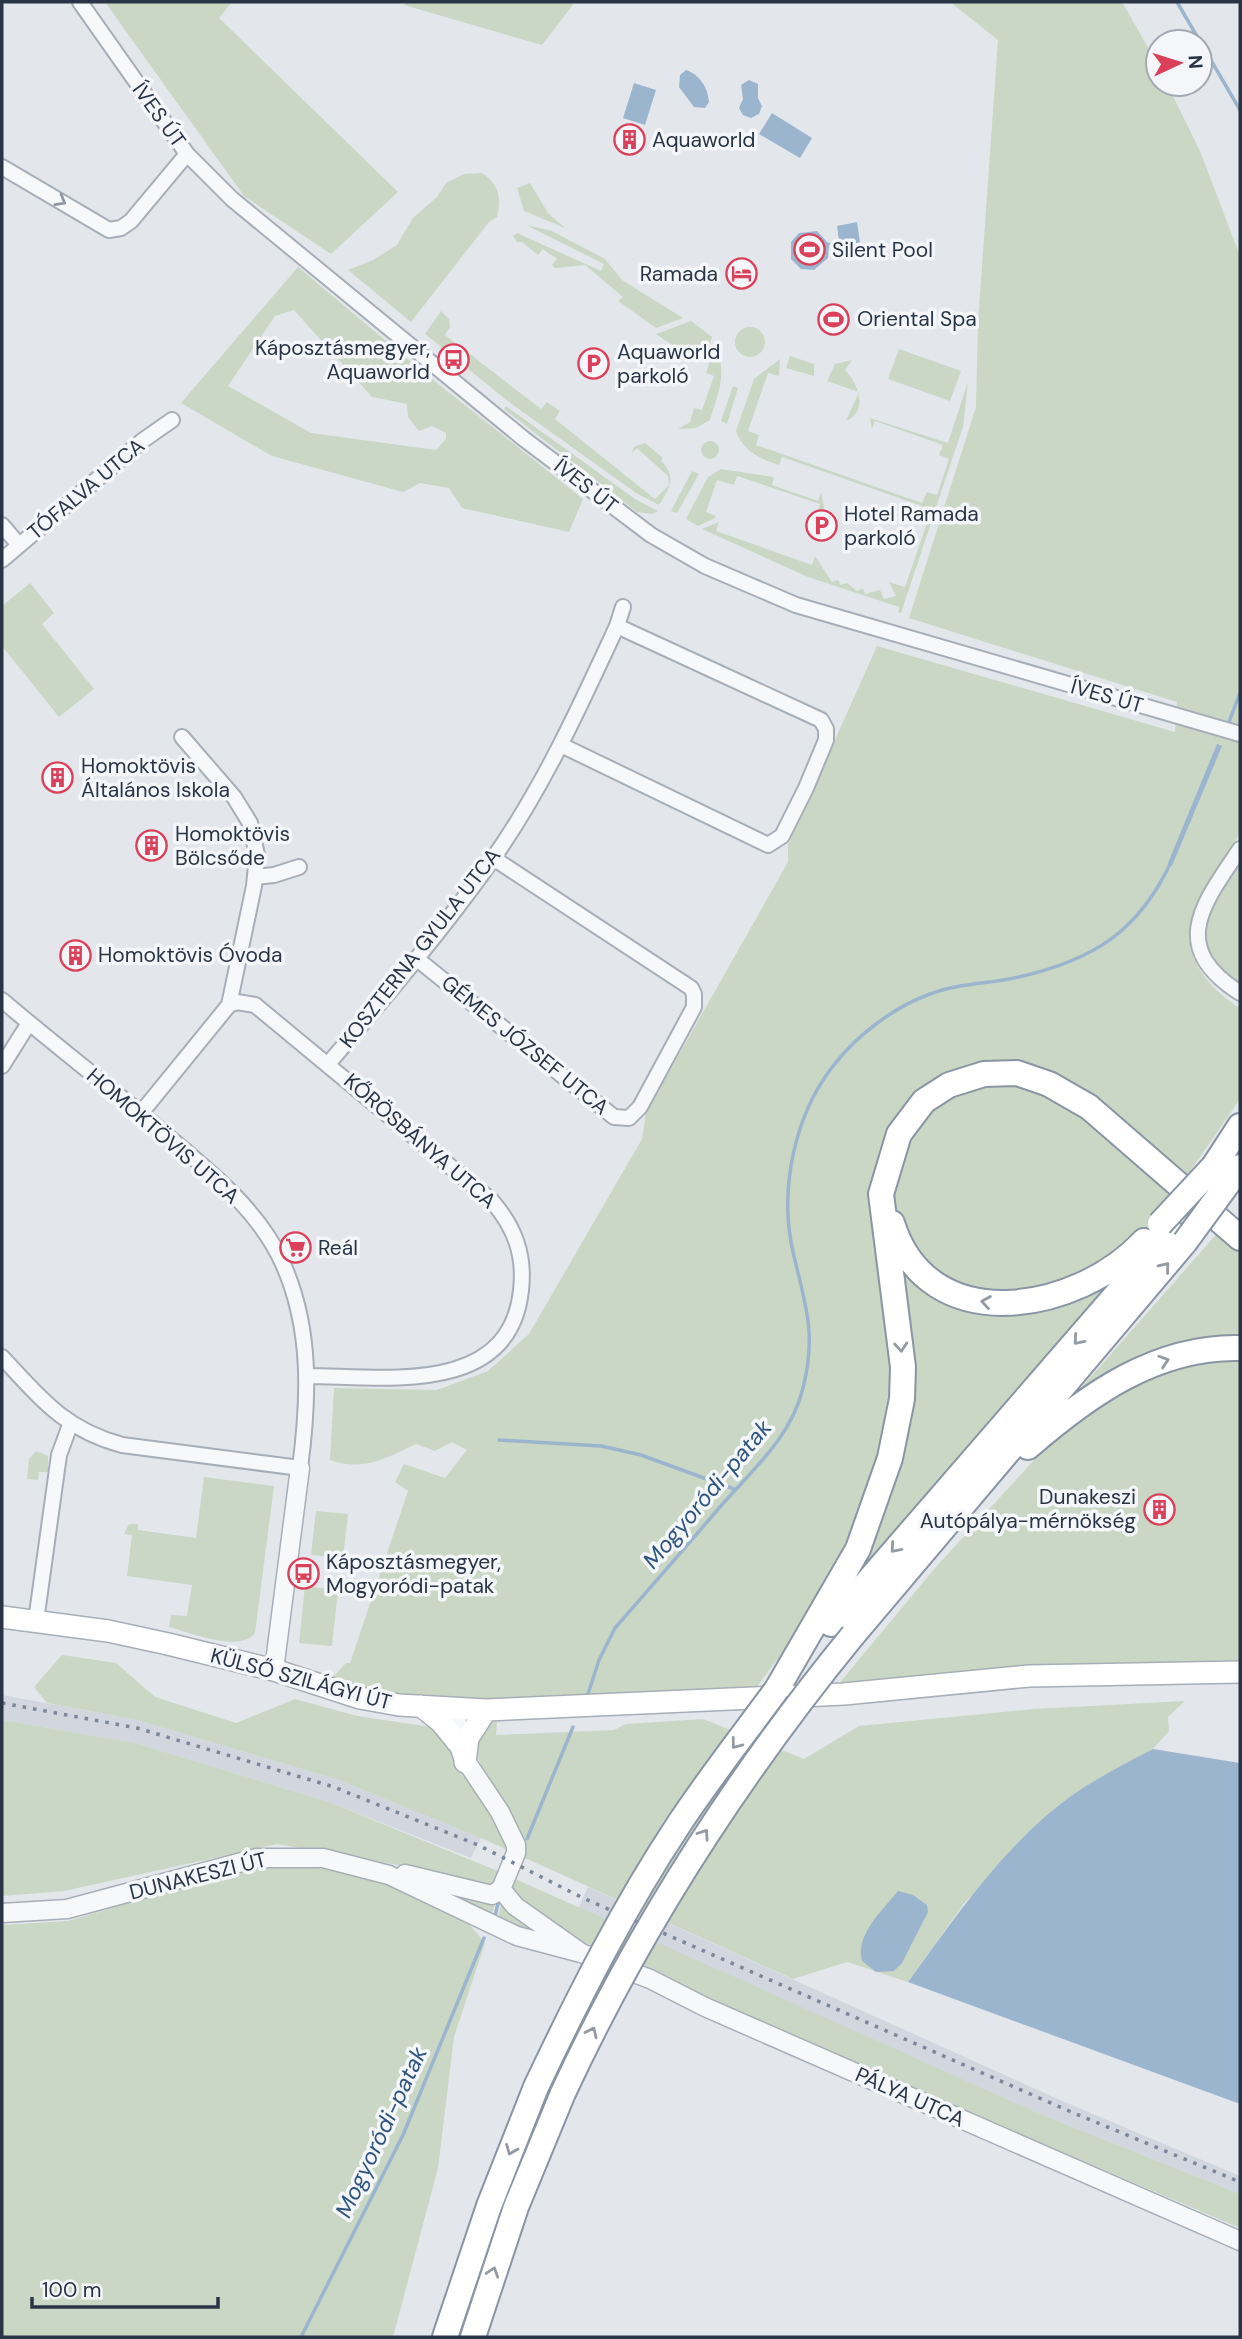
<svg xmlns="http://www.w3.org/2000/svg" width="1242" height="2339" viewBox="0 0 1242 2339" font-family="'DM Sans',sans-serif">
<rect width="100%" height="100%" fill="#e3e7ec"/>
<path fill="#d1d6df" d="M2,1695l135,25 199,59 145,59 -10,20 -142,-56 -194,-59 -133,-23z
M588,1887l472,213 180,76v18l-195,-78 -467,-207z"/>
<path fill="#c9d7c4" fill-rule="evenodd" d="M105,2h127l-13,16 179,174 -67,62 -87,-58z
M405,2h170l-33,43 -138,-40z
M950,2h172l36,63v19h9l33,67 40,105v574c-9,27 -31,48 -43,75 -20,44 6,80 43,103v91l-56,81 -100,-83 -104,-29 -94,77 12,223 -12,89 -59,137 -75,99 -309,6 -53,-5 -60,-14 16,-17h4l58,-172 -13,-9 9,-18 41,14 22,-28 -15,-8 -17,9 -19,-7c-29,14 -53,28 -86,16l4,-72 103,2 51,-19 41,-37 113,-195 4,-26 142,-251v-17l89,-199 298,86 2,-30 -268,-84 67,-211 2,-84 20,-283z
M482,173c18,12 19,24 15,44l-8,5 -78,100 -63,-52 25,-10 24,-15 16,-27 24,-21 9,-14 18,-9z
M530,183l18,30 17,15 -41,-17 -7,-23z
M526,225l26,6 53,28 17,21 61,38 -27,10 -38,-27 5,-4 -38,-32 -30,3 -3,-3 5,-6 -14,-10 -5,6 -16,-13h-5l-4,-6 4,-3 84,38 3,-7z
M298,267l119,100 166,132 -14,33 -107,-24 -13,-20 -29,-5 -17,9 -131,-36 -91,-53zM294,310l78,87 35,7 1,13 11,14 13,-5 14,7v6l-10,11 -125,-17 -83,-47 47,-70z
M441,311l8,8 1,8 -5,8 96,74 6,-7 13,9 -5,8 100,80 14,-14 -1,-9 -31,-28 -5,5 2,-6 11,-4 18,15 -2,3c16,15 9,27 -2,44l-23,-12 -127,-91 -84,-68z
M691,321l21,16 -6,22 -22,-6 -28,-19z
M735 342a15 15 0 1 1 30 0a15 15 0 1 1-30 0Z
M715,346c13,27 3,47 -5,74l-14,8 -18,1 12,-7 4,-14 8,2 12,-34 -8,-3z
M899,349l62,22 -11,30 -62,-22z
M790,356l24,8v12l-28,-8z
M780,359l-1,17 -11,-3 -20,58 11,4 -3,10 166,58 5,-11 10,3 12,-36 -10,-4 4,-10 -68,-24 -3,8 -2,-11 78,25 20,-61 -5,45 -62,186 -3,-1 1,-5 -91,-30 -106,-48 17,-7 -3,9 96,34 3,-9 17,26 6,-2 3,5 6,-2 10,8 6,-3 2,6 15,-4 4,9 12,-3 -7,-14 16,5 23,-67 -9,-4 3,-10 -140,-49 -3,8c-19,-6 -36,-14 -43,-34l18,-52z
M852,360l-7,10c13,13 24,41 1,51l13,-29 -32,-11 8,-17z
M733,386l5,2 -11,36 -6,-3z
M506,406l129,93 23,12 -6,3 -15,-2 -133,-103z
M701 450a9 9 0 1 1 18 0a9 9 0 1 1-18 0Z
M721,469l53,8 -2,8 46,16 3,-9 3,16 -6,5 2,-9 -83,-28 -3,9 -17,-5 -11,32 10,4 -1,2 -17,8 -12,-7 22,-42z
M692,471l7,3 -22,39 -6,-2z
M30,583l24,30 -12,11 52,65 -35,28 -57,-71v-40z
M1240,863v128l-27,-22 -10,-35 9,-25z
M981,1085h46l49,25 103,83 -19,24 -46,44 -69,29 -74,3 -58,-38 -21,-49 3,-37 24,-49 32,-26z
M1221,1229l19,17v94l-174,65z
M895,1253l73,53 153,-34 -264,306 -3,-2 45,-119z
M1240,1357v303l-136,5 -267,21 98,-118 136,-148 96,-52z
M36,1451l12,5v16h-9l-1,8 -11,-1 2,-20z
M204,1477l70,9 -19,147c-14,20 -64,0 -86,-6l2,-12 16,1 5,-31 -65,-9 5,-41 -8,-1 5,-10h9v6l58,8z
M316,1511l32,3 -5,44 -32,-3z
M305,1586l33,4 -6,56 -33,-3z
M62,1655l54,8 39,34 81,26 59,-24 62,17 81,12 24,48 23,-3 -13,-28 11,-24 14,1 -1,13 118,-5 12,-6 77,-5 101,40 55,-33 175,-17 151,-8 -17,16 1,14 -16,18 -80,46 -108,107 -57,80 -61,-20 -54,17 -312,-141 -145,-59 -199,-59 -90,-17 -13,-16z
M2,1720l133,23 194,59 176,72 -17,17 -56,-20 -155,-27 -213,47 -62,5z
M262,1864l62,5 58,12 81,36 22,26 -31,94 -16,131 -45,169h-391v-412l66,-4z
M513,1878l532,238 195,78v34l-658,-281 -73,-55z
M416,1881l81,17 -5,16z
M502,1900l48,42 -52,-24z"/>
<path fill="#9cb5cf" d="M686,70c13,4 22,17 23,32l-4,6 -11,-1 -15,-20 1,-12z
M749,80l9,4v14l4,8 -3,8 -8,4 -8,-3 -4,-7 4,-9 -2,-14z
M634,83l22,7 -11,35 -22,-7z
M772,113l40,25 -12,20 -41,-24z
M857,222l5,34 -19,3 -4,-15 -10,1 -1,13 -14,12 -13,-1 -10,-10v-17l8,-9 18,-2 11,12 11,-2 -2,-15z
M1217,744l5,2 -50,120 -4,-3z
M1153,1749l87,14v341l-332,-122c48,-66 98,-140 166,-188 25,-17 52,-31 79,-45z
M898,1891l15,4 14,10 1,7 -26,51 -8,8 -18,1 -14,-11c-7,-26 20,-50 36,-70z"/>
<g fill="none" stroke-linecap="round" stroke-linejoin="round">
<path stroke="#9cb5cf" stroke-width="3.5" d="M1177,2l63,108
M1227,727l13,-34
M499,1440l102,6 40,9 93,34
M588,1694l11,-34 16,-32c35,-40 70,-80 104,-120 33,-38 72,-70 84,-120 14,-55 2,-84 -10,-136 -14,-62 1,-136 40,-186 24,-31 61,-59 97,-72 29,-11 59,-10 89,-17 74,-17 120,-45 153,-117
M527,1839l46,-112
M495,1916l4,-17
M301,2337l102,-202 81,-197"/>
<defs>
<path id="minor" d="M80,2l107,152 45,45 292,240 127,96 54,31 91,39 444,129
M2,167l107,63 12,-2 10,-7 56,-67
M2,525l17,20
M2,560l140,-119 30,-21
M561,745l207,100 14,-9 24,-48 20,-48v-11l-5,-9 -204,-94
M1240,849c-38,56 -72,98 0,144
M255,877l19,-2 25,-8
M417,959l197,158 15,1 11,-11 54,-100v-13l-3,-6 -198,-130
M2,1000c55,47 113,91 168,138 43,36 90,74 113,126 29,65 26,135 17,204l-178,-23c-58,-16 -81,-46 -120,-88
M229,1005l8,-3 18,3 237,196c23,27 33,54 29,89 -11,108 -140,86 -214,86
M329,1063c56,-66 113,-132 163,-203 51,-72 88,-154 125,-234l6,-19
M2,1066l27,-43
M141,1113l88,-108 25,-119 3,-31 -7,-32 -16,-26 -52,-60
M36,1621l23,-166 11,-30"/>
<path id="tertiary" d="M274,1670l26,-202
M405,1874l87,21 9,-6 15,-36v-8l-16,-33 -38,-57 -4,-12 -2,-35
M501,1889l14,17 65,46
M2,1913l65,-4 190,-51h66l66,17 128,61 64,17 69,26 55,28 535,234"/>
<path id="secondary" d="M2,1617l106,14 60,13 106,26 86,28 39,7 87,5 358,-16 185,-18 211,-4
M421,1706l20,16 17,21
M465,1762l3,-24 18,-28"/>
<path id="trunk" d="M1214,1166l26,-40
M1229,1182l11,-15
M892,1223c36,117 185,90 252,18
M1028,1447c60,-52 128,-101 212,-99
M831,1624l291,-336 47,-59
M853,1635l332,-393
M777,1689l81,-140 32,-91 12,-59 1,-32 -22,-173 18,-60 25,-33 25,-16 35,-11 33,-1 32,11 40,23 151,131
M445,2337l44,-131 47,-119
M473,2337l43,-130 47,-114"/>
</defs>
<use href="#minor" stroke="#a7aeb7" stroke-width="18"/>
<use href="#tertiary" stroke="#a7aeb7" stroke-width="21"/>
<use href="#secondary" stroke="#a7aeb7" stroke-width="24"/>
<use href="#trunk" stroke="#8994a5" stroke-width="28"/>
<use href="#minor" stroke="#f7f8fa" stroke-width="14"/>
<use href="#tertiary" stroke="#f7f8fa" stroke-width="18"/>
<use href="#secondary" stroke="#fff" stroke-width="21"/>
<use href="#trunk" stroke="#fff" stroke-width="24"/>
<path stroke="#7b8698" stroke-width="3.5" stroke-dasharray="3.5 7" stroke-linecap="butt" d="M2,1703l135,25 197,59 144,58 105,53 486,213 171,71"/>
<defs>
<path id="trunk-bridge" d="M1160,1224l54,-58
M1185,1242l44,-60
M536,2087c43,-91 88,-180 143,-263 31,-47 65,-90 98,-135
M563,2093c77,-166 174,-316 290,-458"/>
</defs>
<use href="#trunk-bridge" stroke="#8994a5" stroke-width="28" stroke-linecap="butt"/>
<use href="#trunk-bridge" stroke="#fff" stroke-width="24"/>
</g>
<defs><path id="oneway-chevron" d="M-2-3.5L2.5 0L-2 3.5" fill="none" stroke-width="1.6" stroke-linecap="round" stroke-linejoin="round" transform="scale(1.75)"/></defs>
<use stroke="#9096a0" href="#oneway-chevron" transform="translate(61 201) rotate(30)"/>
<g stroke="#949aa3">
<use href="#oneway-chevron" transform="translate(1165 1267) rotate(-51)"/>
<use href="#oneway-chevron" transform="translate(986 1302) rotate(-171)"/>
<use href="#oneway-chevron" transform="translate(1078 1340) rotate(131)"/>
<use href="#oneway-chevron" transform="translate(901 1347) rotate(85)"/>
<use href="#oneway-chevron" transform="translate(1164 1361) rotate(-18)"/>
<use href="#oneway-chevron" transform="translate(895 1548) rotate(131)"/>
<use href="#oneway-chevron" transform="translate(736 1744) rotate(127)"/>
<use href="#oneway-chevron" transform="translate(704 1834) rotate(-56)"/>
<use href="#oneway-chevron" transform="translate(592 2032) rotate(-65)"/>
<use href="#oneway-chevron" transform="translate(511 2150) rotate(112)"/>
<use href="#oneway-chevron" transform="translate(493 2272) rotate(-72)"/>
</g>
<defs>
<symbol id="building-ring" viewBox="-11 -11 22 22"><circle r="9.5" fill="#f4f6f9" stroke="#da4059" stroke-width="1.5"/><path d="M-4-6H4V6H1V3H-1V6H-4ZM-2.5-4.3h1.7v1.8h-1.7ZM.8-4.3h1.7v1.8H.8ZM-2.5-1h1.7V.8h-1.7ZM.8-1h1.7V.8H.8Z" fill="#da4059"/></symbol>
<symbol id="stadium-ring" viewBox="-11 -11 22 22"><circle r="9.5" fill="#f4f6f9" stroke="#da4059" stroke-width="1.5"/><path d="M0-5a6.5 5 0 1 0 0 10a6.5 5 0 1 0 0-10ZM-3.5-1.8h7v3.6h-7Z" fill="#da4059"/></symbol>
<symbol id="hotel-ring" viewBox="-11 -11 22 22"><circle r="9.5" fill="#f4f6f9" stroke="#da4059" stroke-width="1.5"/><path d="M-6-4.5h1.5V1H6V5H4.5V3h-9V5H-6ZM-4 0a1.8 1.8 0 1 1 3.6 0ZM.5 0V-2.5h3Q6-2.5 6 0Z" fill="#da4059"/></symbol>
<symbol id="bus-ring" viewBox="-11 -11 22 22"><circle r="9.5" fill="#f4f6f9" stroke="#da4059" stroke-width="1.5"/><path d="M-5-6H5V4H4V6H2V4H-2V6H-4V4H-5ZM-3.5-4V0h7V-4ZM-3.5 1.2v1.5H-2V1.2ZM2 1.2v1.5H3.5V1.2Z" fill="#da4059"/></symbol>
<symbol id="parking-ring" viewBox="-11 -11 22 22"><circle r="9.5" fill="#f4f6f9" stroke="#da4059" stroke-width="1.5"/><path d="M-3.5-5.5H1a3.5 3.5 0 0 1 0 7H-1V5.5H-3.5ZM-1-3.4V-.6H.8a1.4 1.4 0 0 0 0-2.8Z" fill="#da4059"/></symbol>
<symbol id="supermarket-ring" viewBox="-11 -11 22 22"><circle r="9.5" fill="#f4f6f9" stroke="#da4059" stroke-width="1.5"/><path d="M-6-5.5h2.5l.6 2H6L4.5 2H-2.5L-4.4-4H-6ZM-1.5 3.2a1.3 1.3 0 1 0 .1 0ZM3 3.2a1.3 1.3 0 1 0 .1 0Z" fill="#da4059"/></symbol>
</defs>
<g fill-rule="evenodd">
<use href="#building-ring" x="612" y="122" width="35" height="35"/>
<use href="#stadium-ring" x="792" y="232" width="35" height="35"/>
<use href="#hotel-ring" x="724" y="256" width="35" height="35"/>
<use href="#stadium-ring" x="816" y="302" width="35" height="35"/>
<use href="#bus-ring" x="436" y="342" width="35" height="35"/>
<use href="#parking-ring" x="576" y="346" width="35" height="35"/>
<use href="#parking-ring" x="804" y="508" width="35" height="35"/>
<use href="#building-ring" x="40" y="760" width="35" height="35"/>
<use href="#building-ring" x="134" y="828" width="35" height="35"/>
<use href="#building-ring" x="58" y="938" width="35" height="35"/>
<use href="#supermarket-ring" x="278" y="1230" width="35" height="35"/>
<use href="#building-ring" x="1142" y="1492" width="35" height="35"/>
<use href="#bus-ring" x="286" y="1556" width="35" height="35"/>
</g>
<g text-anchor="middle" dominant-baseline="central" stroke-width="7" stroke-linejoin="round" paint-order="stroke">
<g font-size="21" fill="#293447" stroke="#f4f6f9">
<text transform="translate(159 115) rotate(54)">ÍVES ÚT</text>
<text transform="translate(586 486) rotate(38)">ÍVES ÚT</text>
<text transform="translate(86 489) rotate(-40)">TÓFALVA UTCA</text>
<text transform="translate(1107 696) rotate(16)">ÍVES ÚT</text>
<text transform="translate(420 948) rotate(-52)">KOSZTERNA GYULA UTCA</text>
<text transform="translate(525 1045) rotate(39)">GÉMES JÓZSEF UTCA</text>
<text transform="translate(163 1136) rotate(41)">HOMOKTÖVIS UTCA</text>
<text transform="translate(420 1141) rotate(41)">KŐRÖSBÁNYA UTCA</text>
<text transform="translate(301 1679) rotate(15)">KÜLSŐ SZILÁGYI ÚT</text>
<text transform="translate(198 1876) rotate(-14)">DUNAKESZI ÚT</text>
<text transform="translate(910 2097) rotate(24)">PÁLYA UTCA</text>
</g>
<g font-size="21" fill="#293447" stroke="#f4f6f9" text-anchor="start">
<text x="652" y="140">Aquaworld</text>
<text x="832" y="250">Silent Pool</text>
<text x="718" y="274" text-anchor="end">Ramada</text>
<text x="857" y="319">Oriental Spa</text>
<text x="430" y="348" text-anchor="end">Káposztásmegyer,<tspan x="430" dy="24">Aquaworld</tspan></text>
<text x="617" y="352">Aquaworld<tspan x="617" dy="24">parkoló</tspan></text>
<text x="844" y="514">Hotel Ramada<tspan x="844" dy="24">parkoló</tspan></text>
<text x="81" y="766">Homoktövis<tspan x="81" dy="24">Általános Iskola</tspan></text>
<text x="175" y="834">Homoktövis<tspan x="175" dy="24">Bölcsőde</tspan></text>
<text x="98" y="955">Homoktövis Óvoda</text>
<text x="318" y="1248">Reál</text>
<text x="1136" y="1497" text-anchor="end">Dunakeszi<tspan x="1136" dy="24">Autópálya-mérnökség</tspan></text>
<text x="326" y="1562">Káposztásmegyer,<tspan x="326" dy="24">Mogyoródi-patak</tspan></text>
</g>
<g font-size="23" font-style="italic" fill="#2f547f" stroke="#f4f6f9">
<text transform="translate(707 1494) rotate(-50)">Mogyoródi-patak</text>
<text transform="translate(381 2132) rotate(-65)">Mogyoródi-patak</text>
</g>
</g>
<rect width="1242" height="2339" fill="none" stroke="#293447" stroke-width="7"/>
<g transform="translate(1179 63) rotate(86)"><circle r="33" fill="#f4f6f9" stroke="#a3a8b2" stroke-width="2"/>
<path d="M0-5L12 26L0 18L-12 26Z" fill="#da4059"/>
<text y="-10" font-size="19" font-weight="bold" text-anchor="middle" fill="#293447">N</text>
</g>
<path d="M32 2297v10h186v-10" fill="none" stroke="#293447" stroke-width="3.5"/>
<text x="42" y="2297" font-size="21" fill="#293447" stroke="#f4f6f9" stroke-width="5" paint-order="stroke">100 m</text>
</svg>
